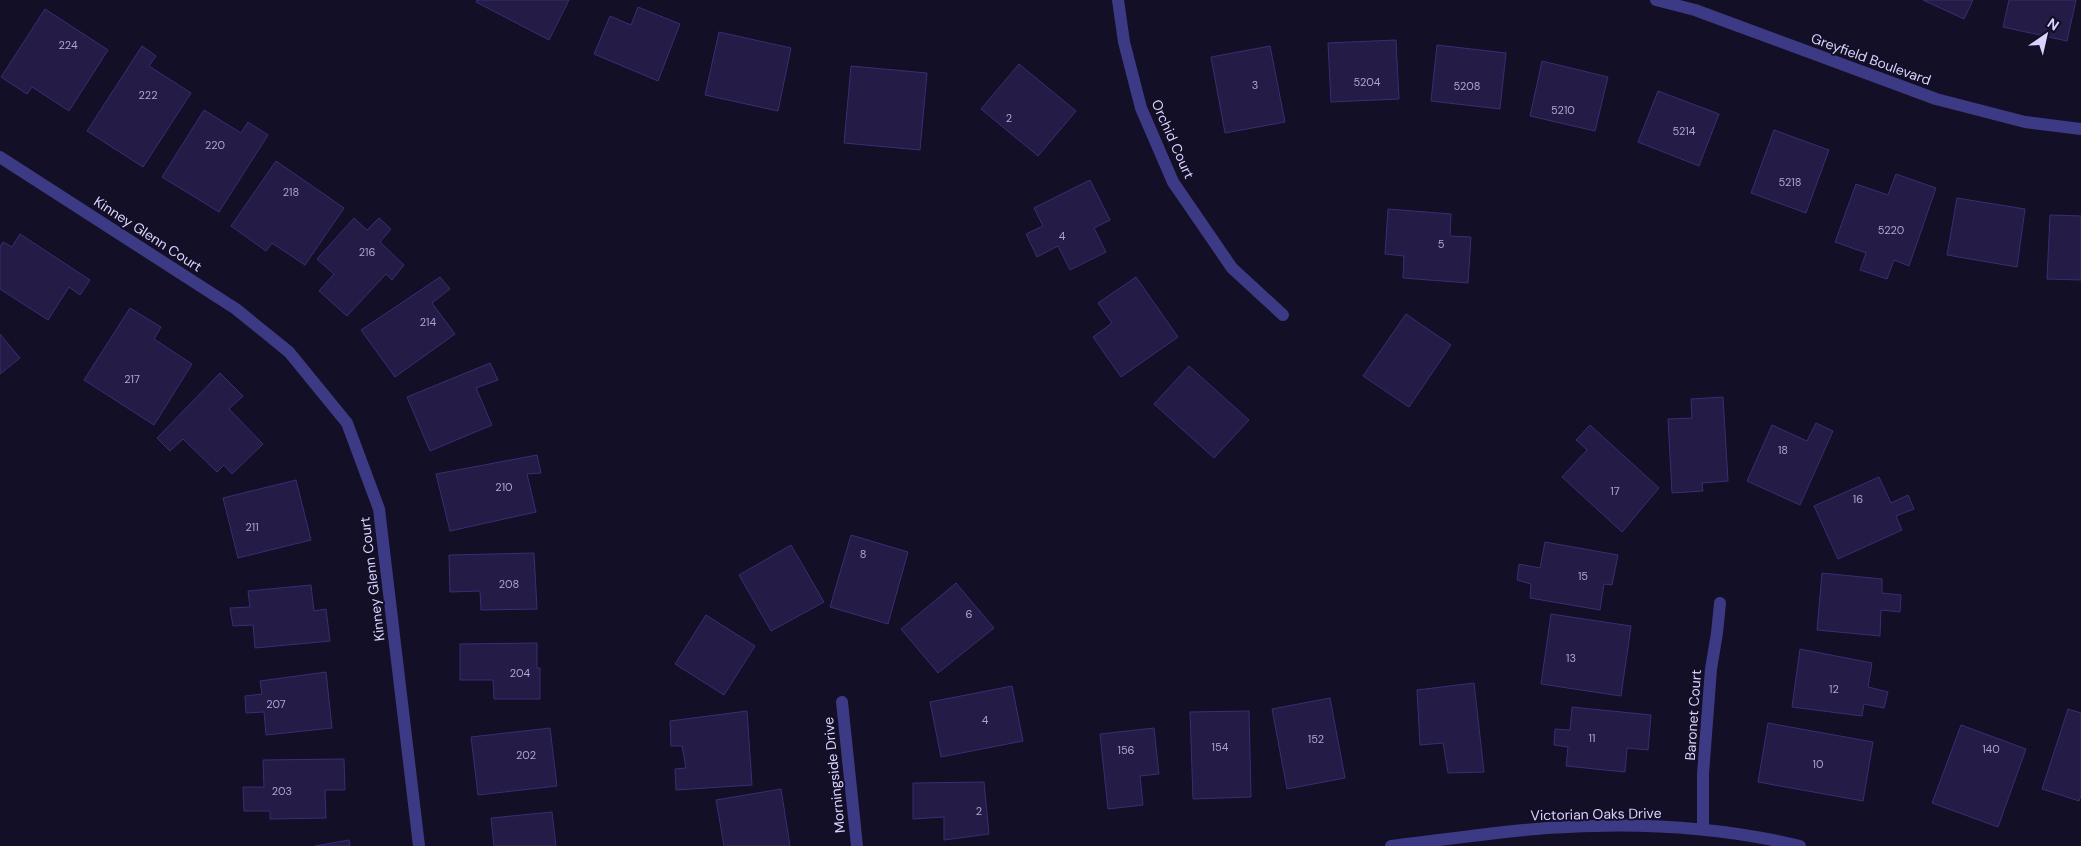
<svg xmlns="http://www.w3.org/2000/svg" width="2081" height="846" viewBox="0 0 2081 846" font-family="'DM Sans',sans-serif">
<rect width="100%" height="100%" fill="#130f26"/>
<path fill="#241b47" stroke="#3b2d73" d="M477,0h92l-20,40 -73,-38z
M1923,0h50l-9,19z
M2009,0h67l-9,41 -64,-14z
M638,7l42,17 -22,57 -64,-27 16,-38 21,9z
M45,9l63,41 -39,61 -37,-24 -5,7 -26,-17z
M719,32l72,16 -13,63 -73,-16z
M1396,40l3,59 -68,3 -3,-59z
M1437,45l69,8 -6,56 -69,-8z
M142,46l14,10 -7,10 42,27 -48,74 -56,-36z
M1270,46l15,76 -60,11 -14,-76z
M1542,61l66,16 -13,54 -65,-15z
M1019,64l57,47 -38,45 -57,-47z
M851,66l76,7 -7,77 -76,-7z
M1658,91l61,23 -20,52 -61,-24z
M204,110l37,23 7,-11 20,13 -49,77 -57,-35z
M1774,130l55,20 -23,63 -55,-20z
M276,161l68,47 -39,57 -33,-22 -6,8 -35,-25z
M1896,174l40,14 -27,78 -15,-6 -7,19 -27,-9 6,-17 -31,-11 21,-58 32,11z
M1090,180l20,40 -16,8 12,24 -36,18 -12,-24 -21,11 -11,-23 17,-8 -9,-18z
M1957,198l68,11 -8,58 -70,-12z
M1388,209l63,5 -1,22 21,1 -3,46 -65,-5 1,-22 -19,-2z
M2050,215l31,1v64l-34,-1z
M354,218l13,12 12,-12 12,11 -11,13 24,23 -12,15 -6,-6 -39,42 -28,-25 15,-17 -17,-15z
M20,234l70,46 -10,15 -11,-8 -21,33 -48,-31v-42l3,-5 9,5z
M440,277l10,12 -18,14 23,31 -60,43 -34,-47z
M1136,277l42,60 -57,40 -28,-40 19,-14 -14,-20z
M130,308l31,19 -7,12 38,25 -38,61 -70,-45z
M1406,314l45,31 -42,62 -46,-31z
M0,334l20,24 -20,16z
M490,363l8,17 -22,8 16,37 -62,26 -23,-54z
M1189,366l60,54 -35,38 -60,-54z
M220,373l23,23 -14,13 34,35 -31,30 -8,-9 -7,7 -34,-33 -13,12 -13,-13z
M1723,397l5,84 -26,2 1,8 -31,2 -4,-74 24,-1 -1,-19z
M1816,423l17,8 -33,74 -53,-24 25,-56 35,16z
M1590,425l69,63 -37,44 -60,-55 25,-27 -11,-10z
M537,455l4,18 -14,1 9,38 -86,19 -14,-57z
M1879,477l12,26 17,-8 6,14 -18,7 6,14 -64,29 -24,-53z
M296,480l15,60 -73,18 -15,-60z
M851,535l57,17 -20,72 -58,-17z
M1545,542l73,13 -6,30 -8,-1 -4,26 -70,-12 1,-14 -14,-4 2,-16 21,4z
M791,545l33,57 -53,29 -32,-56z
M534,553l3,56 -56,1 -1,-19 -30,1 -1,-37z
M1822,573l60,6v14l19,2 -1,17 -19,-2 -1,26 -63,-6z
M956,583l38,45 -56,45 -37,-44z
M311,585l3,26 12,-2 4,32 -75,7 -2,-23 -20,1 -3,-18 20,-1 -2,-16z
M1551,614l80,12 -10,70 -80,-12z
M706,615l49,31 -31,49 -49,-31z
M537,643v25h3v31h-46l-1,-19h-33v-36z
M1800,649l72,14 -4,24 20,5 -4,16 -20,-4 -2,12 -70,-9z
M326,672l6,56 -66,7 -2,-23 -18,1 -1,-17 17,-2 -2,-13z
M1474,683l10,89 -36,1 -5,-30 -23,2 -3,-55z
M1012,686l11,55 -82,16 -11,-55z
M1330,698l15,80 -58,11 -15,-80z
M1572,707l79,8 -3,35 -21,-2 -2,24 -59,-6 2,-19 -14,-2 1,-16 15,1z
M2068,709l13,4v83l-2,5 -37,-12z
M747,711l5,74 -76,5 -1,-21 11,-1 -4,-22h-11l-1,-25z
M1249,711l2,86 -58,2 -3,-87z
M1768,723l105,19 -10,59 -105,-19z
M1961,725l65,24 -28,78 -66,-24z
M550,728l7,58 -79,9 -7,-58z
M1154,728l5,46 -19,2 3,29 -35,4 -8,-75z
M344,759l1,31h-20l1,28 -56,1v-8h-26l-1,-24h21l-1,-27z
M984,782l5,52 -45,6v-23l-31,2v-36z
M781,789l9,57h-66l-8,-46z
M552,812l4,34h-62l-3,-28z
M349,840l1,6h-35z"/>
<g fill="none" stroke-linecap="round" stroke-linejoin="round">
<path stroke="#3d3a85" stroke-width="12" d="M1118,0l6,42 17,66 32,74 59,86 51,47
M1656,0l39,10 241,89 89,23 56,7
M0,157l236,152 53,43 58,71 32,86 40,337
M842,702l15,144
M1703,829v-55l8,-105 6,-36 3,-30
M1391,846c52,-6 104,-14 156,-18 84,-6 171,-2 253,18"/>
</g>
<g text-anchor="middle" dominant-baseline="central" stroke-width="4" stroke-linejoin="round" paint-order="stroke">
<g font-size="11" fill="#aca6d1">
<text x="68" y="45">224</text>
<text x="1367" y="82">5204</text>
<text x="1255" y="85">3</text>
<text x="1467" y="86">5208</text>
<text x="148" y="95">222</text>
<text x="1563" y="110">5210</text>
<text x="1009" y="118">2</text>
<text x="1684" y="131">5214</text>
<text x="215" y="145">220</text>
<text x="1790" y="182">5218</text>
<text x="291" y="192">218</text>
<text x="1891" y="230">5220</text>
<text x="1062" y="236">4</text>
<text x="1441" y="244">5</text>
<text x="367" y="252">216</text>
<text x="428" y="322">214</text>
<text x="132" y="379">217</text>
<text x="1783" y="450">18</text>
<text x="504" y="487">210</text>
<text x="1615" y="491">17</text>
<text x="1858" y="499">16</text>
<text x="252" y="527">211</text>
<text x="863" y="554">8</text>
<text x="1583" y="576">15</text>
<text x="509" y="584">208</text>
<text x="969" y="614">6</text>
<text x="1571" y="658">13</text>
<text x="520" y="673">204</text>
<text x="1834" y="689">12</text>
<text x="276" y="704">207</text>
<text x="985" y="720">4</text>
<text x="1592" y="738">11</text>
<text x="1316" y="739">152</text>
<text x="1220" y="747">154</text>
<text x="1991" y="749">140</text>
<text x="1126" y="750">156</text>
<text x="526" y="755">202</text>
<text x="1818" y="764">10</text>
<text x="282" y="791">203</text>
<text x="979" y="811">2</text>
</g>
<g font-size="14" fill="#d9d4ff" stroke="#130f26">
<text transform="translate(1871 59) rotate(20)">Greyfield Boulevard</text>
<text transform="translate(1173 139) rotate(66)">Orchid Court</text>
<text transform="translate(148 234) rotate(33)">Kinney Glenn Court</text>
<text transform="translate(372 579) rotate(-97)">Kinney Glenn Court</text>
<text transform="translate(1693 715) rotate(-86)">Baronet Court</text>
<text transform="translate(834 775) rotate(-96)">Morningside Drive</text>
<text transform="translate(1596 814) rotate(-1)">Victorian Oaks Drive</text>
</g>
</g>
<g transform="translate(2046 35) rotate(34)" stroke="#130f26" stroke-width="4" paint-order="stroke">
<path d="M0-4L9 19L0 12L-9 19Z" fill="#d9d4ff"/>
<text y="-8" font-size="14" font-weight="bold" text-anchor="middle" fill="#d9d4ff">N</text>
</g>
</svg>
